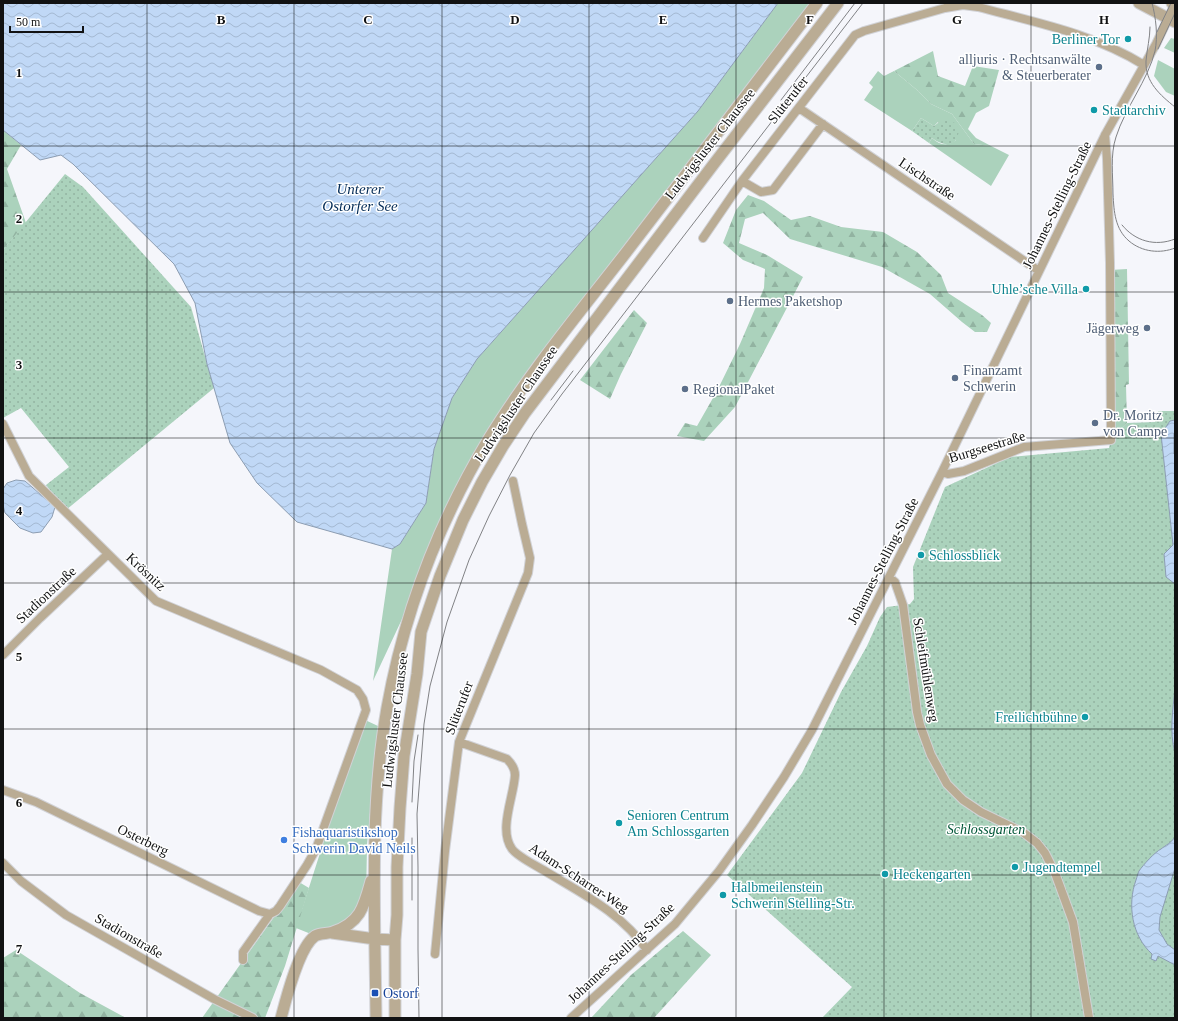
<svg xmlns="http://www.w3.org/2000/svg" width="1178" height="1021" viewBox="0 0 1178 1021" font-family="Georgia,serif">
<defs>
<pattern id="forest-firs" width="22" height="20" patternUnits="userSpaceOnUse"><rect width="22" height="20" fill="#abd2bc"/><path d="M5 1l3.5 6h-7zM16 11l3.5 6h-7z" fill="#92b3a1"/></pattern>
<pattern id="park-dots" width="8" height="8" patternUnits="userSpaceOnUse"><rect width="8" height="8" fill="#abd2bc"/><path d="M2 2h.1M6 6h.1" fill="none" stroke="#92b3a1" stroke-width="1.8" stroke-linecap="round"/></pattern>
<pattern id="water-waves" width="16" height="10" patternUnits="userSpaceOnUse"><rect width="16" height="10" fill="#c0d8f6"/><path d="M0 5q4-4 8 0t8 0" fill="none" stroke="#a4b8d2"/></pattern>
</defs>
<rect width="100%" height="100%" fill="#f5f6fb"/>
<path fill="#abd2bc" d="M778,3h39l-328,436 -64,131 -52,111 19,-132 8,-5 26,-41 8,-54 18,-51 25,-39 221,-248z
M1171,38l4,1v14l-11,-5z
M1158,60l17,9v27l-9,-4 -12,-16z
M878,71l6,5 10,-5 23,19 14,14 21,10 22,30 17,2 18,9 -18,31 -62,-43 3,-5c8,7 15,9 24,2l-18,-18 -4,4 -13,-8 -9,13 -48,-31 9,-13 -4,-4z
M363,719l15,7 -11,119 -1,56 -11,19 -39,16 -20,-8z"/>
<path fill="url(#forest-firs)" d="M933,51l5,25 27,10 8,-20 26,4 -10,36 -13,7 -8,16 8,9 15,8 -17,-2 -22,-30 -21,-10 -14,-14 -23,-19z
M3,130l18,15 -14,24 19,54 -23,27z
M748,195l16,6 27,19 19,-4 31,11 42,5 34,20 24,23 7,18 34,22 9,8 -4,9h-12l-13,-10 -32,-28 -48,-27 -92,-28 -27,-26 -18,6 -6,24 28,12 36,22 -68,130 -31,34 -27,-5 8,-13 12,3 20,-35 23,-47 24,-56 1,-19 -22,-9 -20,-17 13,-33z
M1127,269l2,115 -3,1 1,38 -16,17 -1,-170z
M634,310l13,13 -26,51 -11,25 -30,-19z
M299,882l10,6 -24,78 -20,52h-63z
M683,931l28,24 -57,63h-63l40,-43z
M16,950l64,43 46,25h-123v-60z"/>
<path fill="url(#park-dots)" d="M921,118l13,8 9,-7 12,4 4,7c-2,18 -15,17 -27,8l-3,5 -17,-12z
M65,174l18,13 108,120 23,81 -148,122 -20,-25 23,-18 -48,-59 -18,10v-168z
M1158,411h17v607h-353l30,-31 -125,-112 75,-102 39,-81 26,-46 13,-29 7,-10 23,-3 4,-5 -1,-32 32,-80 65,-30 99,-9 2,-8 16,-17 28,-1z"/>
<path fill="url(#water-waves)" stroke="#8c9db2" d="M3,3h775l-80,108 -221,248 -25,39 -18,51 -8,54 -26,41 -8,5 -95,-27 -40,-39 -27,-40 -23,-79 -12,-61 -21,-39 -101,-100 -12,-9 -21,5 -37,-30z
M1175,420v11l-1,3v20l1,1v129l-9,-7 -2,-23 9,-9 -12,-111 9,-13z
M16,480l9,1 30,26 -3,10 -11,15 -8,1 -13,-5 -15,-15 -2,-8v-16l4,-6z
M1175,688v65c-6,-22 -2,-43 0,-65z
M1175,837v31l-15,49 -1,13 8,14 8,6v15l-17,-9 -2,5 -5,-2 1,-5c-20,-18 -25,-49 -16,-74 1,-3 2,-7 3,-9 4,-6 16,-19 22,-22 5,-4 10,-6 14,-12z"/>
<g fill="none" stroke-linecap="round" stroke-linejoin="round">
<defs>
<path id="minor" d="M799,108l240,163
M742,181l19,11 12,-2 50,-66
M703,238l39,-57 113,-146 9,-4 81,-23 18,-3 15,2c56,15 117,27 166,58
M3,424l26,52 127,125 165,69 36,20 6,9 3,11 -50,139 -9,16 -27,41 -4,5 -6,3 -11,-3 -223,-109 -33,-12
M942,472l6,2 16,-3 60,-24 87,-7 -1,-177 -3,-104 -2,-24
M889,577l6,5 8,23 14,107 3,13 11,30 16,29 16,16 18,12 43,21 13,10 8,10 10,20 18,49 16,96
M3,655l37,-37 68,-64
M459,742l48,17c4,4 8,9 8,16 -1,21 -17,55 -3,74 6,8 23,16 33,22 36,22 77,42 102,79
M3,863l18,18 45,34 148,84 39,19
M435,954l10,-103 14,-109 69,-169 2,-15 -8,-34 -9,-43
M243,960v-8l27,-38
M571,1018l104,-94 44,-53 33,-46 32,-48 28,-47 130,-258 163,-337 51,-91 19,-40"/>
<path id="tertiary" d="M1139,3l36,19
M1172,3l3,1
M332,933l43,6 20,1
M281,1018c5,-19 18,-71 34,-82 5,-3 13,-2 18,-4 27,-9 31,-25 38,-51
M376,1018c-1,-103 -7,-208 11,-310 17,-95 52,-186 101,-268 41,-67 92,-128 140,-190 63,-83 126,-165 189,-247
M395,1018v-78l2,-25v-48l3,-59 4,-52 13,-82 4,-42 19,-56 23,-56 19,-38 21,-36 22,-33 188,-248 125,-162"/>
</defs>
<use href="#minor" stroke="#d1d2d6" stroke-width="10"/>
<use href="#tertiary" stroke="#d1d2d6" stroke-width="13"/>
<use href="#minor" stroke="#baac94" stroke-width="8"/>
<use href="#tertiary" stroke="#baac94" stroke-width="11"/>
<path stroke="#818285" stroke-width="1" d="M1152,3c4,15 6,33 3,48 -7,29 -30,57 -39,86 -6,18 -3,39 -3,57 1,18 2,35 16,47 13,11 31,13 46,7
M1150,27c0,11 -3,22 -4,34 -1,21 14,34 29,46
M1157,32l14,-29
M1158,49l17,-36
M781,100l74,-97
M1122,225c13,16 33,22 53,14
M551,400l22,-29
M412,802l2,-41 4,-26
M412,838v62
M419,1018l-1,-69v-82l-1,-53 7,-90 6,-38 17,-64 22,-62 20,-44 21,-41 24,-42 28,-39 301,-391"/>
</g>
<path fill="none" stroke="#111213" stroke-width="1" stroke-opacity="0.55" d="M147,3v1015M294,3v1015M442,3v1015M589,3v1015M736,3v1015M884,3v1015M1031,3v1015M3,146h1172M3,292h1172M3,438h1172M3,583h1172M3,729h1172M3,875h1172"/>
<g fill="#0f9aa8" stroke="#fff" stroke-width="1.5">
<circle cx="1128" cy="39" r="4"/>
<circle cx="1094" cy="110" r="4"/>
<circle cx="1086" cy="289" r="4"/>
<circle cx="921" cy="555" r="4"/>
<circle cx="1085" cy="717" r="4"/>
<circle cx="619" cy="823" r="4"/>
<circle cx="1015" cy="867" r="4"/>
<circle cx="885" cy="874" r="4"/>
<circle cx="723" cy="895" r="4"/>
</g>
<g fill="#5c6f8a" stroke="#fff" stroke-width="1.5">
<circle cx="1099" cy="67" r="4"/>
<circle cx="730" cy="301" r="4"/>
<circle cx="1147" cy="328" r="4"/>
<circle cx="955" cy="378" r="4"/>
<circle cx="685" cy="389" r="4"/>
<circle cx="1095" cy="423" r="4"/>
</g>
<circle fill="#3f7fe0" stroke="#fff" stroke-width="1.5" cx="284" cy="840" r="4"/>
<rect fill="#1a4fb4" stroke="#fff" stroke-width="1.5" x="371" y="989" width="8" height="8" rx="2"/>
<g text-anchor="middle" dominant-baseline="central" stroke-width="3" stroke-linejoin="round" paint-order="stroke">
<g font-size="14" fill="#0d838f" stroke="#fff" text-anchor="start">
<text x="1120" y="39" text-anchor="end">Berliner Tor</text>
<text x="1102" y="110">Stadtarchiv</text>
<text x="1078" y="289" text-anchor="end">Uhle’sche Villa</text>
<text x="929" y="555">Schlossblick</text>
<text x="1077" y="717" text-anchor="end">Freilichtbühne</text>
<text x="627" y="815">Senioren Centrum<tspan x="627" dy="16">Am Schlossgarten</tspan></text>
<text x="1023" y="867">Jugendtempel</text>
<text x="893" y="874">Heckengarten</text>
<text x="731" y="887">Halbmeilenstein<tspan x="731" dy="16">Schwerin Stelling-Str.</tspan></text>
</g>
<g font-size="14" fill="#4e5e75" stroke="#fff" text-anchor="start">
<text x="1091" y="59" text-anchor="end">alljuris · Rechtsanwälte<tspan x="1091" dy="16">&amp; Steuerberater</tspan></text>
<text x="738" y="301">Hermes Paketshop</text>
<text x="1139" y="328" text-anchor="end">Jägerweg</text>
<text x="963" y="370">Finanzamt<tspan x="963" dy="16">Schwerin</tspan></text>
<text x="693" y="389">RegionalPaket</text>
<text x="1103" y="415">Dr. Moritz<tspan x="1103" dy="16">von Campe</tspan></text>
</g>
<g font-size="14" fill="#111213" stroke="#fff">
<text transform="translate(788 100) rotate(-52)">Slüterufer</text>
<text transform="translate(710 144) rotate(-52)">Ludwigsluster Chaussee</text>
<text transform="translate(927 179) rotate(34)">Lischstraße</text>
<text transform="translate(1057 205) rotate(-64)">Johannes-Stelling-Straße</text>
<text transform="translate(516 404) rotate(-56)">Ludwigsluster Chaussee</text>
<text transform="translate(987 447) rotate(-17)">Burgseestraße</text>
<text transform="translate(883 561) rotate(-63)">Johannes-Stelling-Straße</text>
<text transform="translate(146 572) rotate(43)">Krösnitz</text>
<text transform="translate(46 595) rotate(-43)">Stadionstraße</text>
<text transform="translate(926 670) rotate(81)">Schleifmühlenweg</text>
<text transform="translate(459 708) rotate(-69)">Slüterufer</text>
<text transform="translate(395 720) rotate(-83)">Ludwigsluster Chaussee</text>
<text transform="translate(143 840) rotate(26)">Osterberg</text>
<text transform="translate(579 878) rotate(33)">Adam-Scharrer-Weg</text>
<text transform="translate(129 936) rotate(30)">Stadionstraße</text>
<text transform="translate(621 953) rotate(-43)">Johannes-Stelling-Straße</text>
</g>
<g font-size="14" font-style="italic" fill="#005637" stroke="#fff">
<text x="986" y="829">Schlossgarten</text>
</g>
<g font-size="14" fill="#366cbe" stroke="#fff" text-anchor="start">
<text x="292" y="832">Fishaquaristikshop<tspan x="292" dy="16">Schwerin David Neils</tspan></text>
</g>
<g font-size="14" fill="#164399" stroke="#fff" text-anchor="start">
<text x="383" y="993">Ostorf</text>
</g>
<g font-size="15" font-style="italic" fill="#042c57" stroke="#fff">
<text x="360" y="189">Unterer<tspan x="360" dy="17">Ostorfer See</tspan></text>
</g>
</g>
<g font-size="13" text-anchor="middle" font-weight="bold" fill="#111213" stroke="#fff" stroke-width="3" stroke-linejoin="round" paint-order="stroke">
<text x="221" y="24">B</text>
<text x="368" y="24">C</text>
<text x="515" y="24">D</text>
<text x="663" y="24">E</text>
<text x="810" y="24">F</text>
<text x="957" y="24">G</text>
<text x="1104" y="24">H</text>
<text x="19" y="77">1</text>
<text x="19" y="223">2</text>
<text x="19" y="369">3</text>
<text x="19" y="515">4</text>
<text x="19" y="661">5</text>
<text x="19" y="807">6</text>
<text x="19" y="953">7</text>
</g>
<rect width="1178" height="1021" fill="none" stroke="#111213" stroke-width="8"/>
<path d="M10 26v6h73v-6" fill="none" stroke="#111213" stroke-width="2"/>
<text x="16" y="26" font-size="12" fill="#111213" stroke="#ffffff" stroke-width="3" paint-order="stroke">50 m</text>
</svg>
